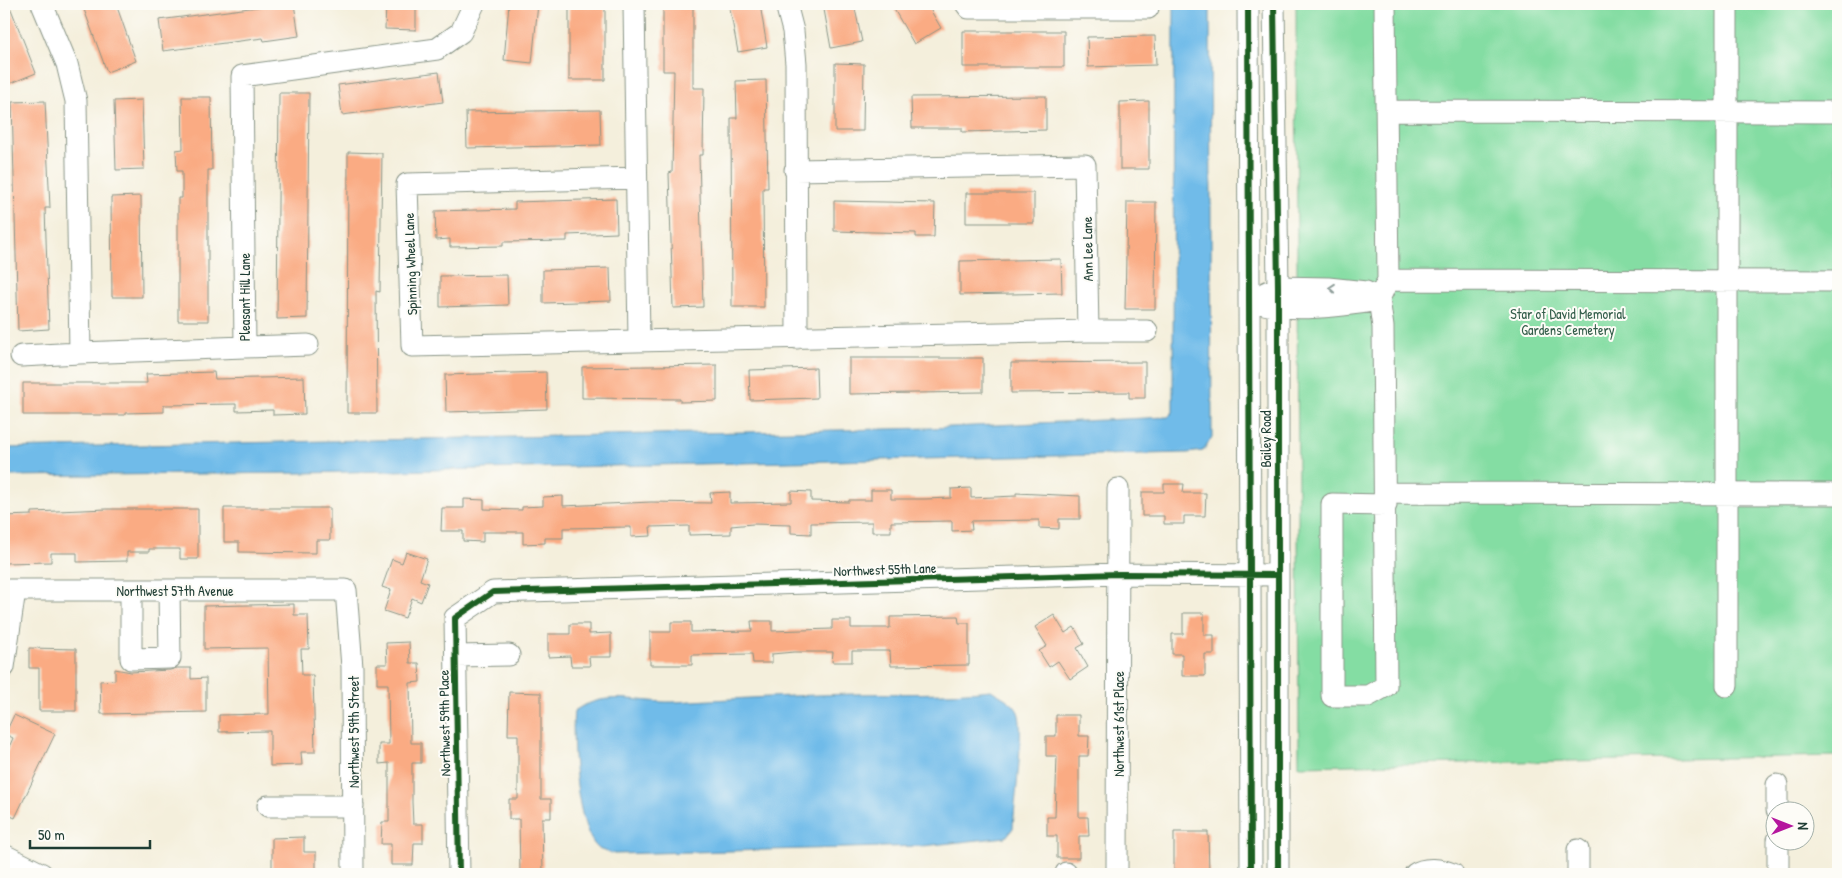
<svg xmlns="http://www.w3.org/2000/svg" width="1842" height="878" viewBox="0 0 1842 878" font-family="'Patrick Hand',sans-serif">
<rect width="100%" height="100%" fill="#fdfcf7"/>
<filter id="ink" filterUnits="userSpaceOnUse"><feTurbulence type="fractalNoise" baseFrequency=".02" numOctaves="2"/><feDisplacementMap in="SourceGraphic" scale="10" xChannelSelector="R" yChannelSelector="G"/><feConvolveMatrix kernelMatrix="1 2 1 2 8 2 1 2 1" color-interpolation-filters="sRGB"/></filter>
<filter id="wash" filterUnits="userSpaceOnUse"><feTurbulence type="fractalNoise" baseFrequency=".0096" numOctaves="4" result="noise"/><feDisplacementMap in="SourceGraphic" scale="20" xChannelSelector="R" yChannelSelector="G"/><feGaussianBlur stdDeviation="1.12" result="paint"/><feColorMatrix in="noise" values="0 0 0 0 0 0 0 0 0 0 0 0 0 0 0 0 0 1.4 0 .05"/><feComposite in="paint" operator="in"/></filter>
<g filter="url(#wash)">
<rect width="100%" height="100%" fill="#f4efdc"/>
<path fill="#84dda3" stroke="#528d6c" d="M1296,4h542v752l-539,10z"/>
<path fill="#70bbe9" stroke="#487c8e" d="M1174,4h36l2,433 -9,14 -16,2 -884,20 -299,3v-28l926,-20 238,-11 5,-5z
M991,690c9,6 22,11 27,22 7,16 -4,95 -5,116l-7,9 -83,9 -309,8c-4,-2 -12,-3 -15,-5 -23,-17 -28,-111 -25,-138 34,-22 63,-8 99,-9 61,-3 121,-7 182,-8 45,-1 90,1 136,-4z"/>
<g id="blocks">
<path fill="#faab83" d="M4,4h5l27,69 -32,13z
M82,4h34l20,57 -29,11z
M280,4h14l5,32 -35,5 -1,-3 -100,13 -4,-31z
M386,4h30v26l-31,-1z
M509,4h29l-6,59 -28,-3z
M569,4h36v76h-36z
M663,4h30v84h11l-1,67h-4l4,152 -30,1 -4,-135 3,-1 2,-101h-11z
M729,4h31l7,43 -29,5z
M823,4h31l8,38 -31,6z
M891,4h36l14,24 -27,16z
M963,31h101v36h-101z
M1155,36l1,29 -68,2 -1,-30z
M835,63l29,1 -1,67h-28z
M439,72l4,30 -101,13 -4,-30z
M766,80l2,108h-5l1,119h-32l-1,-189h6l-1,-37z
M279,93h30l-2,225 -30,1z
M1046,96v34l-84,2v-4h-50l-1,-31z
M182,97h29l1,73h-4v151h-30v-123h4v-27h-5l-1,-21 7,-1z
M142,100l2,69 -28,1 -2,-69z
M45,101l5,107h-5l4,121 -31,2 -6,-229z
M1149,101v68h-29v-67z
M600,110l1,35 -134,3 -1,-36z
M348,152l34,1 -2,139 -4,-1 1,122h-30z
M966,193h68v30h-68z
M141,196l1,101h-30l-1,-100z
M616,199l1,34 -50,2v6l-64,1v4l-53,1v-8l-14,1 -1,-29 80,-2v-7z
M834,201l101,2 -1,34h-18v-4l-82,-2z
M1127,202h29l-1,107h-30z
M1061,259l1,34 -102,2v-34z
M610,268l1,33 -68,2v-33z
M507,275l1,30 -68,2v-31z
M849,358h134v34l-134,2z
M1145,362v36h-16v-6l-118,1v-30z
M717,365v36l-37,1v-3l-98,-1v-31z
M816,368l1,30 -67,2 -1,-30z
M214,372l1,7 89,-2 1,37 -32,1v-5l-37,1v-7l-72,1v7l-39,1v2h-102v-32h124l-1,-9z
M546,372l1,37 -101,3 -1,-37z
M1164,484h20l-1,9h23l-1,23h-21v8h-20v-8h-22v-24h22z
M971,488v10l45,-2v-3l64,3v23h-21v10l-20,-1v-8l-68,1 1,9 -20,1v-10l-61,1v10h-19v-10l-61,1v11l-20,-1v-8l-38,-1 -22,2v8l-42,1v-9l-39,1 1,9 -20,1v-10l-68,1v10h-18v5l-22,1v-12h-40v10l-20,-1v-10h-22l1,-23h22v-9l20,1v9l38,1v-3l21,-1v-9l20,-1v10l88,-4 60,1 -1,-10 20,-1v11l61,-1v-11l20,1v9l38,1v-2h22v-10h20v9h34l26,-1v-9z
M224,508h106v32h-14v13l-77,-1v-10h-15z
M107,509h91v50h-18v-10h-31v3h-22v9l-50,1v-9h-26v9l-47,1v-47l28,-1v-3z
M406,552l21,7 -7,21 8,3 -7,19 -9,-4 -7,20 -21,-7 7,-21 -9,-3 10,-28 10,4z
M294,604v11h14l1,34h-8l1,26h11l2,77h-14l1,13 -32,1v-35l-51,1v-17l50,-1 -1,-66 -64,1v-43z
M1183,613h21v22h10v19h-9v22h-23v-22h-10v-20h11z
M1054,615l11,18 9,-6 10,17 -7,4 11,19 -18,12 -12,-18 -9,6 -10,-16 8,-5 -12,-19z
M958,616l1,7h10v42l-78,1 -1,-15h-38v11h-20l1,-10h-39l-22,2v9h-19l-1,-9 -60,1v10h-42v-33h21v-10h20v10l61,-1 -1,-10h21v10l60,-2v-9h19v8h39v-11z
M570,624h19v10l22,-1v24h-22l1,9h-19l-1,-10 -22,1v-23h22z
M409,642l1,21h9l1,19 -10,1 1,60h10v20h-9v39l1,22h10v19h-9l-1,22h-22v-21h-10l1,-22h7v-59l-10,1v-20h10l-1,-60h-11v-20h10l-1,-21z
M29,648l47,1v62h-37v-43h-10z
M177,668h14v11l15,-1v34l-105,2 -1,-33 15,-1v-11l16,3 39,-2z
M509,692l32,1v106h10v19h-9l1,56h-23l-1,-55h-10v-20h9v-64h-10z
M14,715l41,19 -40,84 -11,-5v-54l9,-21 -8,-4z
M1056,715h23v21h10l-1,20h-9v61h9l1,19h-10v22h-22v-22h-10v-19h8l2,-61h-11v-20h10z
M1174,832h34l1,42h-35z
M304,837v15h12v22h-44v-36z"/>
</g>
</g>
<g filter="url(#ink)">
<use href="#blocks" fill-opacity="0" stroke="#8a9688" stroke-width="1"/>
<g fill="none" stroke-linecap="round" stroke-linejoin="round">
<defs>
<path id="minor" d="M42,4l25,60 9,37 4,252 165,-6 -3,-271 195,-27 24,-17 13,-28
M634,4l5,336
M786,4l7,27 3,33 1,274
M966,4l3,4h115v-4
M1248,4l3,870
M1274,4l4,283v587
M1385,4l3,276 -9,19 4,28 3,359 -18,10h-36v-192l54,1
M1727,4v682
M1084,8h64
M1387,111l451,1
M636,178l-229,6 5,162 676,-15 -3,-166 -290,5
M1388,280l450,1
M1265,293l13,-6 50,1 38,4 13,7
M1264,304c30,8 78,2 109,-3
M1088,331h59
M245,347l63,-2
M21,356l59,-3
M1386,493l452,1
M4,590h342l6,77 1,207
M131,590v69l39,-1 -1,-68
M456,656l53,-1
M4,667l11,-77
M1777,785v25
M268,806h85
M1778,840v34
M1578,850v24
M4,855l38,19
M459,874l-4,-256 38,-26 626,-18 159,1
M1066,874v-1
M1117,874l1,-385
M1415,874c10,-7 26,-5 38,0"/>
</defs>
<use href="#minor" stroke="#8a9688" stroke-width="23"/>
<use href="#minor" stroke="#fff" stroke-width="21"/>
<defs>
<path id="cycleway" d="M1248,4l3,870
M1274,4l4,283v587
M459,874l-4,-256 38,-26 626,-18 159,1"/>
</defs>
<use href="#cycleway" stroke="#fdfcf7" stroke-width="9"/>
<use href="#cycleway" stroke="#1b5e20" stroke-width="6"/>
</g>
<defs><path id="oneway-chevron" d="M-2-3.5L2.5 0L-2 3.5" fill="none" stroke-width="1.6" stroke-linecap="round" stroke-linejoin="round" transform="scale(1.25)"/></defs>
<use stroke="#8f9e9a" href="#oneway-chevron" transform="translate(1332 288) rotate(-175)"/>
</g>
<g text-anchor="middle" dominant-baseline="central" stroke-width="4" stroke-linejoin="round" paint-order="stroke">
<g font-size="14" fill="#1f3d34" stroke="#fdfcf7">
<text transform="translate(1087 249) rotate(-91)">Ann Lee Lane</text>
<text transform="translate(410 264) rotate(-92)">Spinning Wheel Lane</text>
<text transform="translate(244 297) rotate(-90)">Pleasant Hill Lane</text>
<text transform="translate(1265 439) rotate(-90)">Bailey Road</text>
<text transform="translate(885 569) rotate(-2)">Northwest 55th Lane</text>
<text x="175" y="590">Northwest 57th Avenue</text>
<text transform="translate(444 723) rotate(-91)">Northwest 59th Place</text>
<text transform="translate(1118 724) rotate(-90)">Northwest 61st Place</text>
<text transform="translate(353 732) rotate(-90)">Northwest 59th Street</text>
</g>
<g font-size="14" fill="#335d4a" stroke="#fdfcf7">
<text x="1568" y="313">Star of David Memorial<tspan x="1568" dy="16">Gardens Cemetery</tspan></text>
</g>
</g>
<rect width="1842" height="878" fill="none" stroke="#fdfcf7" stroke-width="20"/>
<g transform="translate(1790 826) rotate(90)"><circle r="24" fill="#fdfcf7" stroke="#a4b0a9"/>
<path d="M0-4L9 19L0 12L-9 19Z" fill="#b5179e"/>
<text y="-8" font-size="14" font-weight="bold" text-anchor="middle" fill="#1f3d34">N</text>
</g>
<path d="M30 840v8h120v-8" fill="none" stroke="#1f3d34" stroke-width="2.5"/>
<text x="38" y="840" font-size="15" fill="#1f3d34" stroke="#fdfcf7" stroke-width="4" paint-order="stroke">50 m</text>
</svg>
